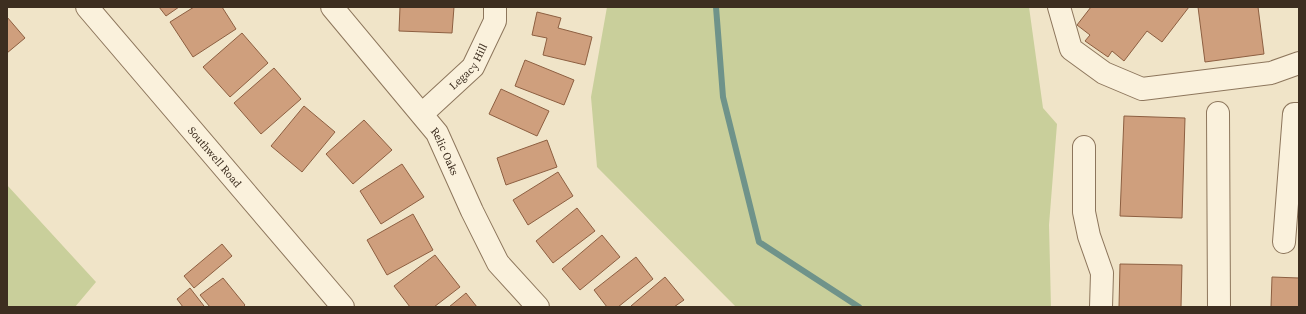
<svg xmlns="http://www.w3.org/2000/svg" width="1306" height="314" viewBox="0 0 1306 314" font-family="'Source Serif 4',serif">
<rect width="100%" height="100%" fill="#f0e4c8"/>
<path fill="#c9cf9b" d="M607,7h422l14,101 14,16 -8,101 2,82h-315l-139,-140 -6,-70z
M7,185l89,97 -21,25h-68z"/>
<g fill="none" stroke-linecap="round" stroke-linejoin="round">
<path stroke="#6f938a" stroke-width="6" d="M716,7l7,90 36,145 100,65"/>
</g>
<path fill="#cf9f7d" stroke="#8d5f41" d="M159,7h20l-13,9z
M194,7h28l14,22 -43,28 -23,-35z
M400,7h54l-2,26 -53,-2z
M1091,7h98l-27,35 -15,-11 -23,30 -12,-10 -4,6 -23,-16 5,-6 -13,-10z
M1198,7h60l6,47 -59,8z
M537,12l24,6 -3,10 34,9 -7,28 -42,-10 4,-17 -15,-3z
M7,17l18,21 -18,15z
M242,33l26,30 -38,34 -27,-30z
M525,60l49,20 -10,25 -49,-19z
M274,68l27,31 -40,35 -27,-31z
M501,89l48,22 -12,25 -48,-22z
M304,106l31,26 -33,40 -31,-26z
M1124,116l61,2 -3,100 -62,-2z
M364,120l28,30 -39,34 -27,-30z
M547,140l10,27 -51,18 -9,-27z
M402,164l22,33 -43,27 -21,-33z
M558,172l15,24 -45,29 -15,-25z
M577,208l18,23 -42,32 -17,-22z
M413,214l20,36 -46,25 -20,-35z
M602,235l18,22 -40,33 -18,-21z
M222,244l10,12 -38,32 -10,-12z
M435,255l25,32 -26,20h-24l-16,-21z
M636,257l17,22 -35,28h-11l-13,-17z
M1120,264l62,1 -1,42h-62z
M665,277l19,23 -10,7h-41l-2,-1z
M1272,277l27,1v29h-28z
M223,278l22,27 -2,2h-33l-10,-12z
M190,288l14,18 -2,1h-19l-6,-8z
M466,293l11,14h-28z"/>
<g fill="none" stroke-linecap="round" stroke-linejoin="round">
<defs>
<g id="minor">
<path id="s1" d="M87,7l256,300"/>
<path id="s2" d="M332,7l105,126 35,78 26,52 40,44"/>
<path d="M1059,7l12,42 33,24 38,16 129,-16 28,-10"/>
<path d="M1218,113l1,194"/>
<path id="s3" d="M422,114l51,-47 22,-46v-14"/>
<path d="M1084,147v65l5,24 13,37 -1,34"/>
<path d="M1284,242l10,-128h5"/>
</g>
</defs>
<use href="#minor" stroke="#8d765c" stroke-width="24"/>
<use href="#minor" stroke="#faf1dc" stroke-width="22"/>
</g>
<g text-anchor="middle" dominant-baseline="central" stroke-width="3" stroke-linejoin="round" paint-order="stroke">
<g font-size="11" fill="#3d2e20" stroke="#f7eed8">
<text stroke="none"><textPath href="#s3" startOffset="67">Legacy Hill</textPath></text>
<text stroke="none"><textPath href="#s2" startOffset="184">Relic Oaks</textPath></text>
<text stroke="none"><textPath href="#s1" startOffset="197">Southwell Road</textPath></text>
</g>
</g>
<rect width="1306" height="314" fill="none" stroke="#3d2e20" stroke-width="16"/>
</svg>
